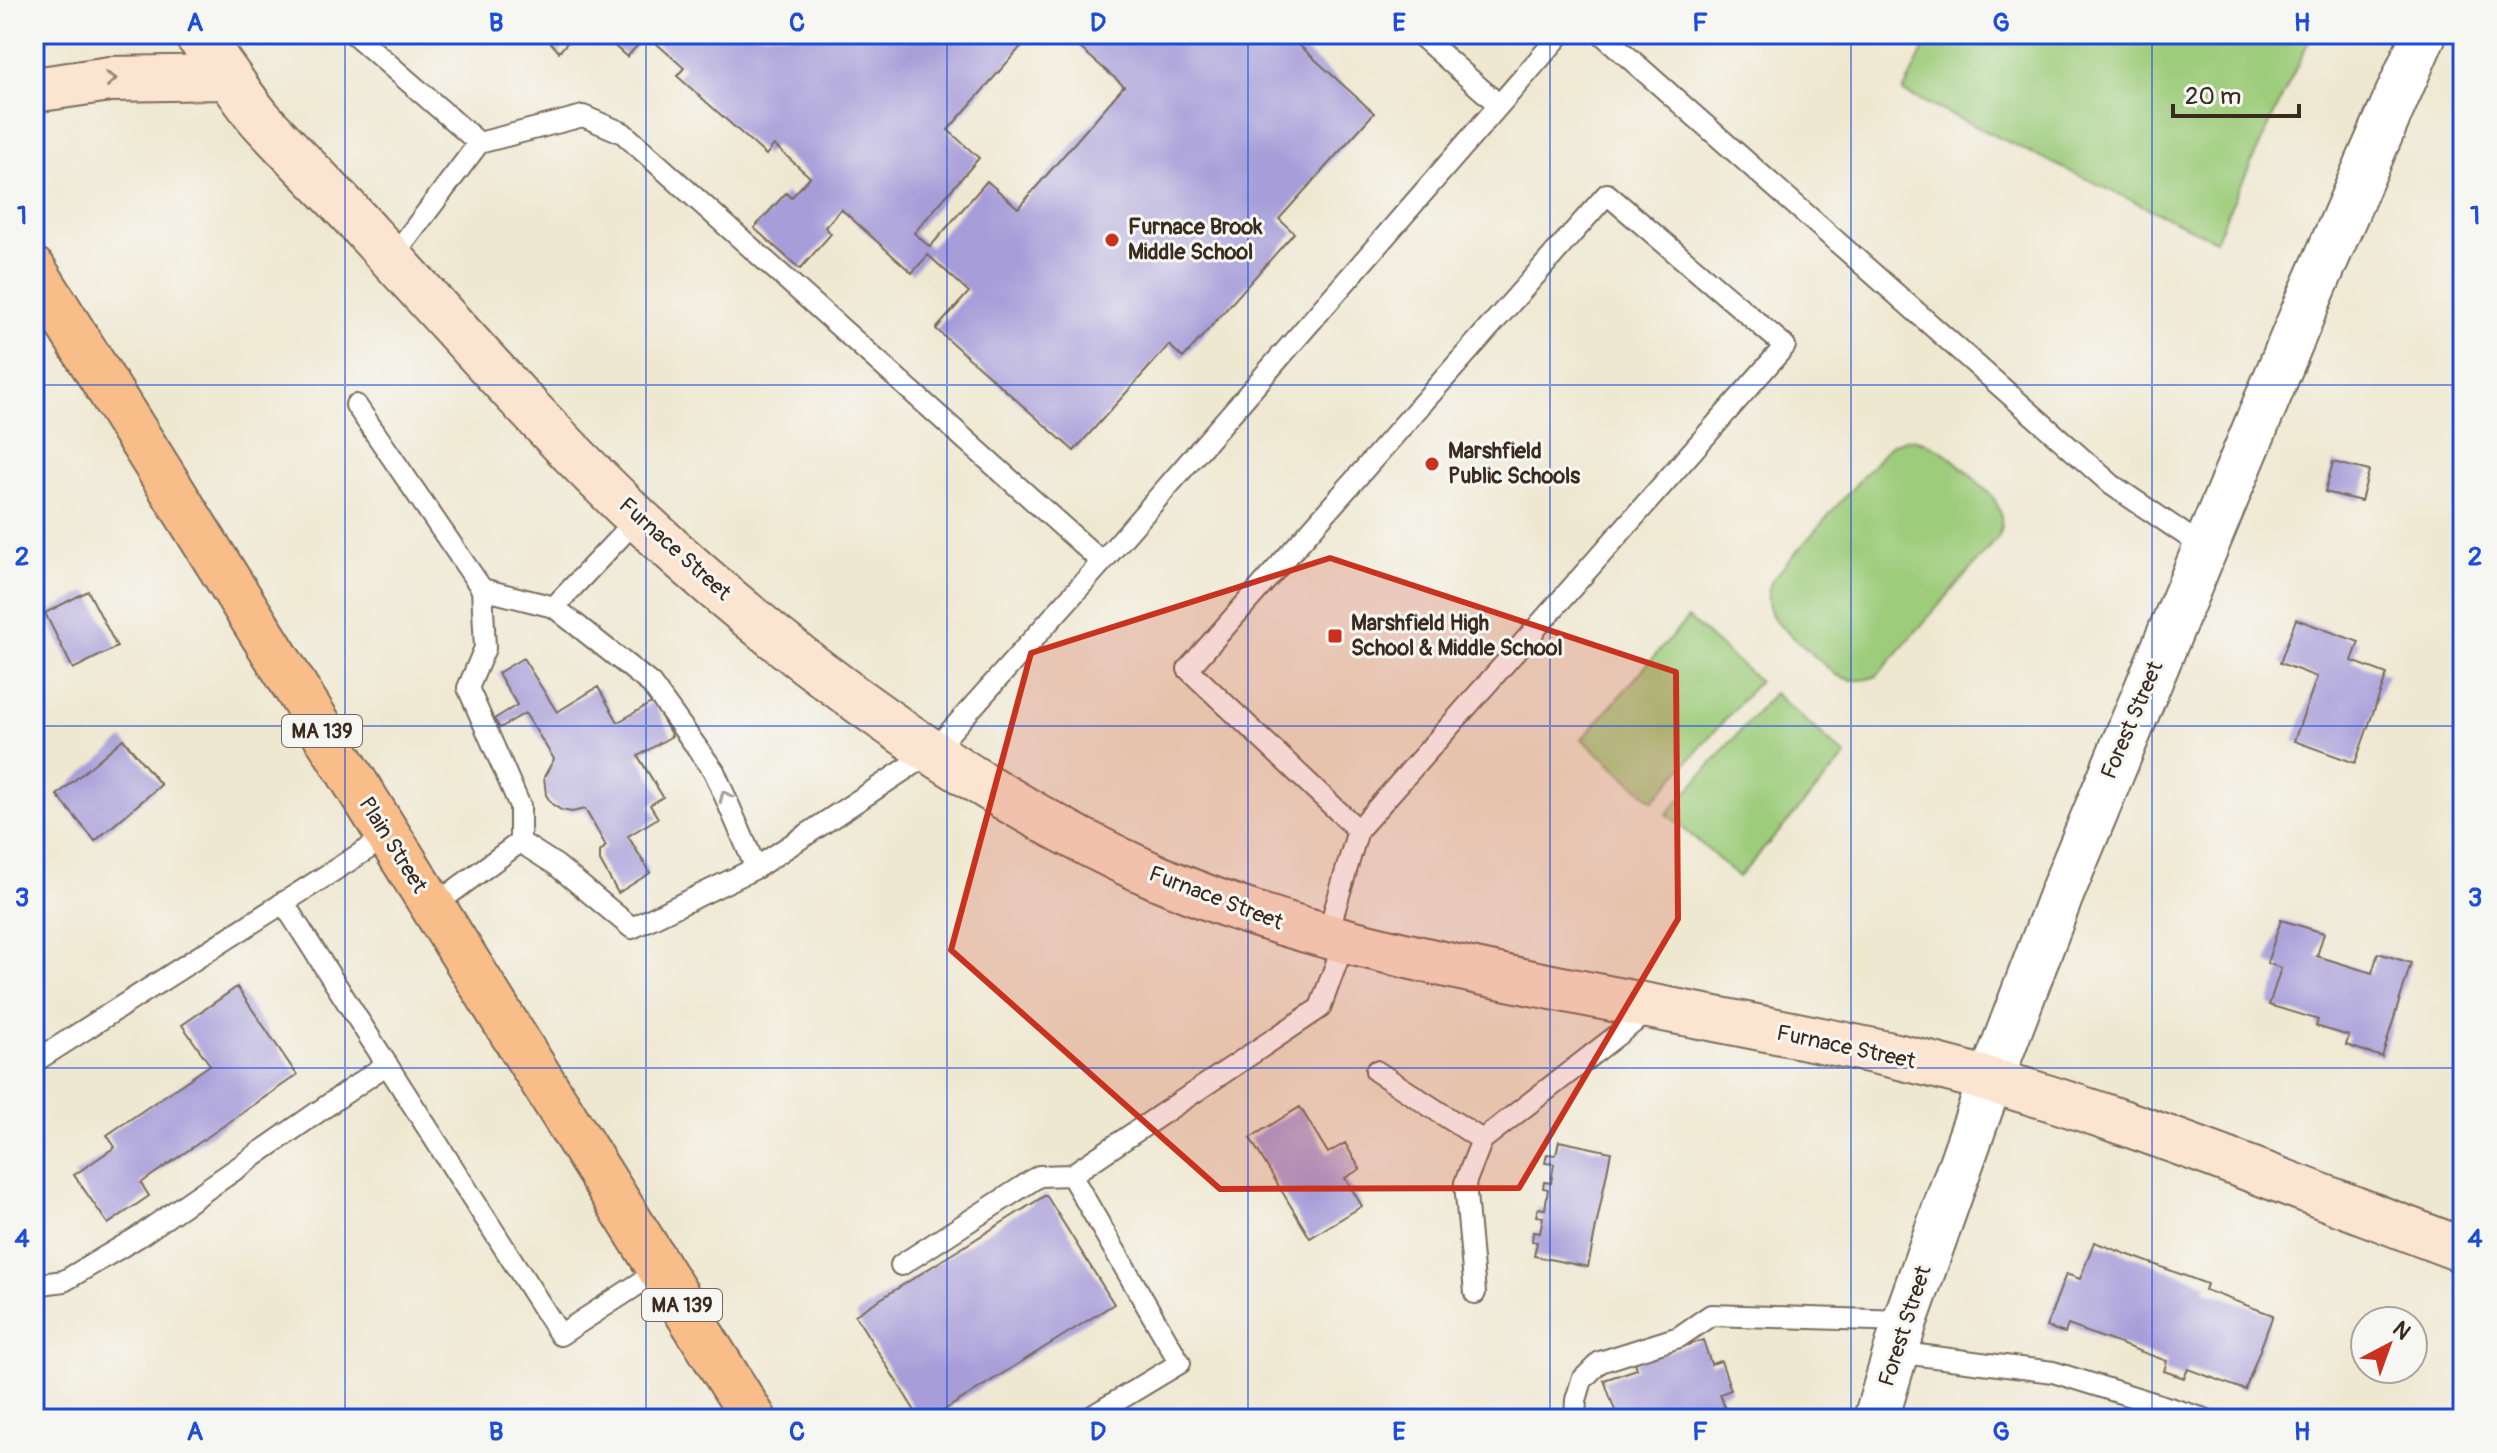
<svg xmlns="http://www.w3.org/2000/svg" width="2497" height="1453" viewBox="0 0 2497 1453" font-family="Pangolin,sans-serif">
<rect width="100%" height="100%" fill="#f6f6f2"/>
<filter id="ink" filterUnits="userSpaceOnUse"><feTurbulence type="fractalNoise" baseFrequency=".0125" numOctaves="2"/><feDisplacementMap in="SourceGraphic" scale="16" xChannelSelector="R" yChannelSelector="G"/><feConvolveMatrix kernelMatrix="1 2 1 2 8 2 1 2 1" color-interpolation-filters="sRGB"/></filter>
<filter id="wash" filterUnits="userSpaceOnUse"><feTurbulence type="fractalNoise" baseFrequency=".006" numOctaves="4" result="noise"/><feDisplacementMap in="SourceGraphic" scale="32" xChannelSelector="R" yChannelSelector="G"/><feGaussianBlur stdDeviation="1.8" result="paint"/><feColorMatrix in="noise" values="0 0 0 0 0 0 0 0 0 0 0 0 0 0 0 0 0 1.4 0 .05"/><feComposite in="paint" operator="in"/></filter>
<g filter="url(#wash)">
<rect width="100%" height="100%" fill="#efe8d1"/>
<path fill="#9dcc7a" stroke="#6c7b4c" stroke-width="2" d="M1931,34h381l-97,206 -312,-148z
M1907,439c34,0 60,35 84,56 11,14 13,26 7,43l-121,138c-15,6 -27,5 -41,-1l-60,-53c-9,-14 -11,-26 -4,-42l119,-136z
M1688,618l71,63 -106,120 -71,-62z
M1774,693l72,63 -107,121 -72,-63z"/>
<g id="blocks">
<path fill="#a79ed9" d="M543,34h32l-16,18z
M601,34h431l-84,96 31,28 -65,75 16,14 57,-66 31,27 106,-122 -60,-52h223l87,79 -95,106 15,14 -111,125 -14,-13 -95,106 -138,-122 33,-37 -41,-37 -16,18 -71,-64 -16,18 6,7 -31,35 -46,-41 32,-35 5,5 19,-21 -36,-32 -8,10 -89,-79 7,-8 -37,-33 -20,22z
M2333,462l36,9 -8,30 -36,-9z
M88,591l29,56 -44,22 -28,-56z
M2296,619l63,23 -7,19 35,13 -32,89 -61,-22 23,-64 -37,-14z
M523,658l34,54 41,-25 20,35 35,-20 19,34 -34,20 25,41 -13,8 8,13 -30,18 22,37 -32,20 -18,-32v-9l6,-6 -21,-37 -13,3 -11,-2 -9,-6 -6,-9 -2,-18 10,-18 -29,-46 -25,15 -6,-9 23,-14 -19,-32z
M123,739l38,46 -66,56 -38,-46z
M2281,920l43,13 -7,23 55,17 6,-20 33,10 -29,94 -36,-12 3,-9 -33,-10 2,-6 -49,-15 12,-37 -14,-5z
M237,987l60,88 -156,108 8,13 -41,28 -34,-49 41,-28 -8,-12 103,-70 -28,-40z
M1300,1107l28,46 17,-10 15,26 -15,9 17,28 -52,32 -60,-100z
M1559,1141l52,11 -23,115 -54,-11 3,-14 -5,-1 1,-9 7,1 3,-16 -7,-1 2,-8 7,1 3,-20 -5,-1 1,-6 7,1 3,-19 -9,-1 2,-9 9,1z
M1046,1195l68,109 -184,115h-10l-65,-104z
M2094,1242l113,42 -2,6 68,25 -28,75 -57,-21 -4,9 -20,-7 3,-10 -99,-36 -3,8 -19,-6 20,-53 14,5z
M1703,1340l8,24 10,-3 10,29 -11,4 6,18 -22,7h-86l-14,-39 33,-11 -2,-7z"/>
</g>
</g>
<g filter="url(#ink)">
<use href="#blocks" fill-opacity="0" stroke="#7a6c5d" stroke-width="2"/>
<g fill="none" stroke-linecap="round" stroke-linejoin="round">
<defs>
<path id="service" d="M354,34l125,109 104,-27 40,17 479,429
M1419,34l80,71
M1602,34l510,451 93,63
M392,258l87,-115
M356,405l126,184 72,18 84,-89
M554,607l97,77 63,87 42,97
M520,842l36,23 76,63 124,-60 177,-117 169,-189 459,-528
M283,902l277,433 100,-65
M432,907l88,-65v-36l-52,-118 17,-40 -3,-59
M1327,936l31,-106 427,-484 -178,-152 -419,475 170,161
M34,1062l354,-226
M1376,1071l106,69 169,-131
M1071,1175l109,188 -93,56
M901,1265l138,-89 32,-1 249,-167 25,-68
M34,1285l30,-4 74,-44 249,-173
M1475,1293l-10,-110 17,-43
M1895,1352l158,20 152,47
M1575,1419l1,-19 6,-20 18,-18 79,-25 32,-22 194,6"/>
<path id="tertiary" d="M1876,1419l29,-98 86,-242 70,-184 247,-594 116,-267"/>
<path id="secondary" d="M196,34c24,26 41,58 64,85 36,40 75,76 110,116 90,98 178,199 275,290 147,137 330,271 514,353 94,41 193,66 293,88 148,33 297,57 444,90 196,45 379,124 567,194
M34,90l76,-11 118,-2"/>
<path id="primary" d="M34,270l720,1149"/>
</defs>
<use href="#service" stroke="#7a6c5d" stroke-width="24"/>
<use href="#tertiary" stroke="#7a6c5d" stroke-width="48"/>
<use href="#secondary" stroke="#7a6c5d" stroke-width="48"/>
<use href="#primary" stroke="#7a6c5d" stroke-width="48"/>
<use href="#service" stroke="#fff" stroke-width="20"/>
<use href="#tertiary" stroke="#fff" stroke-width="44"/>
<use href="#secondary" stroke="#fce5d0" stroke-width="44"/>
<use href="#primary" stroke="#f8bd89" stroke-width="44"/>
</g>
<defs><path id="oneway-chevron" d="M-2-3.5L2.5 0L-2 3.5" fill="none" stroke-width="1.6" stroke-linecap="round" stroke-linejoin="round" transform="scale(2)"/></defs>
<use stroke="#9c8877" href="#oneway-chevron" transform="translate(111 79) rotate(-5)"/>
<use stroke="#a79f9a" href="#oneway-chevron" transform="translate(725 796) rotate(-114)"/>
</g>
<path fill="#c8321e" fill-opacity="0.2" stroke="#c8321e" stroke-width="6" stroke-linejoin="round" d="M1330,558l346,114 2,247 -159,269 -299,1 -269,-239 80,-297z"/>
<path fill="none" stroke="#1d4ed8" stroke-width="2" stroke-opacity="0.55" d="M345,34v1385M646,34v1385M947,34v1385M1248,34v1385M1550,34v1385M1851,34v1385M2152,34v1385M34,385h2429M34,726h2429M34,1068h2429"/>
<g fill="#c8321e" stroke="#f6f6f2" stroke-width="3">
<circle cx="1112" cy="240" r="8"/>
<circle cx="1432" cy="464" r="8"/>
<rect x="1327" y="628" width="16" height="16" rx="4"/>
</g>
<g text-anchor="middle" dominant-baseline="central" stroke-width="6" stroke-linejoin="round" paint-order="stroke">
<g fill="#f6f6f2" stroke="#73675e" stroke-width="2">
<rect x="282" y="715" width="80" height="32" rx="6"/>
<rect x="642" y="1289" width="80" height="32" rx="6"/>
</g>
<g font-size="20" font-weight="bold" fill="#3b2a1e">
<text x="322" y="731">MA 139</text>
<text x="682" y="1305">MA 139</text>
</g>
<g font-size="22" font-weight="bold" fill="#3b2a1e" stroke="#f6f6f2" text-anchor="start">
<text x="1128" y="227">Furnace Brook<tspan x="1128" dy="25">Middle School</tspan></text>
<text x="1448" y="451">Marshfield<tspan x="1448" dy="25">Public Schools</tspan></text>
<text x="1351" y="623">Marshfield High<tspan x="1351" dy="25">School &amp; Middle School</tspan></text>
</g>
<g font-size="22" fill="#3b2a1e" stroke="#f6f6f2">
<text transform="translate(675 549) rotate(42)">Furnace Street</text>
<text transform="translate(2132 720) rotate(-67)">Forest Street</text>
<text transform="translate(393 845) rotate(58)">Plain Street</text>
<text transform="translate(1216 898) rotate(21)">Furnace Street</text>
<text transform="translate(1846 1047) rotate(12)">Furnace Street</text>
<text transform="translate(1905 1326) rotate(-72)">Forest Street</text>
</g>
</g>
<rect width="2497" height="1453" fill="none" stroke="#f6f6f2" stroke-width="88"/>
<g transform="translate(2389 1345) rotate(41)"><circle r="38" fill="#f6f6f2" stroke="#aba49d" stroke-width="2"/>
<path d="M0-6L14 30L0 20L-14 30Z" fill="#c8321e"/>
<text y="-12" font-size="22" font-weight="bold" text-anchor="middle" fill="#3b2a1e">N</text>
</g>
<path d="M2173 104v12h126v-12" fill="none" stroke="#3b2a1e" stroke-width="4"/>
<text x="2185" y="104" font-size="24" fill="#3b2a1e" stroke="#f6f6f2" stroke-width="6" paint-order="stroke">20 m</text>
<rect x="44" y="44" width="2409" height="1365" fill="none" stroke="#1d4ed8" stroke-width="3"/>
<g font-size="26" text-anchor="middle" font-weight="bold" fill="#1d4ed8">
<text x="195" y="31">A</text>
<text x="496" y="31">B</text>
<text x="797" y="31">C</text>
<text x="1098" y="31">D</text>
<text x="1399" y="31">E</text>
<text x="1700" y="31">F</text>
<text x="2001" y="31">G</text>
<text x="2302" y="31">H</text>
<text x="22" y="224">1</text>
<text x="2475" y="224">1</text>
<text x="22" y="565">2</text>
<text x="2475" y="565">2</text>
<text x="22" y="906">3</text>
<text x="2475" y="906">3</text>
<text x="22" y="1247">4</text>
<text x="2475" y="1247">4</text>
<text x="195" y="1440">A</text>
<text x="496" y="1440">B</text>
<text x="797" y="1440">C</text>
<text x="1098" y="1440">D</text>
<text x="1399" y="1440">E</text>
<text x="1700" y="1440">F</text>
<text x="2001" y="1440">G</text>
<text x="2302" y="1440">H</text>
</g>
</svg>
